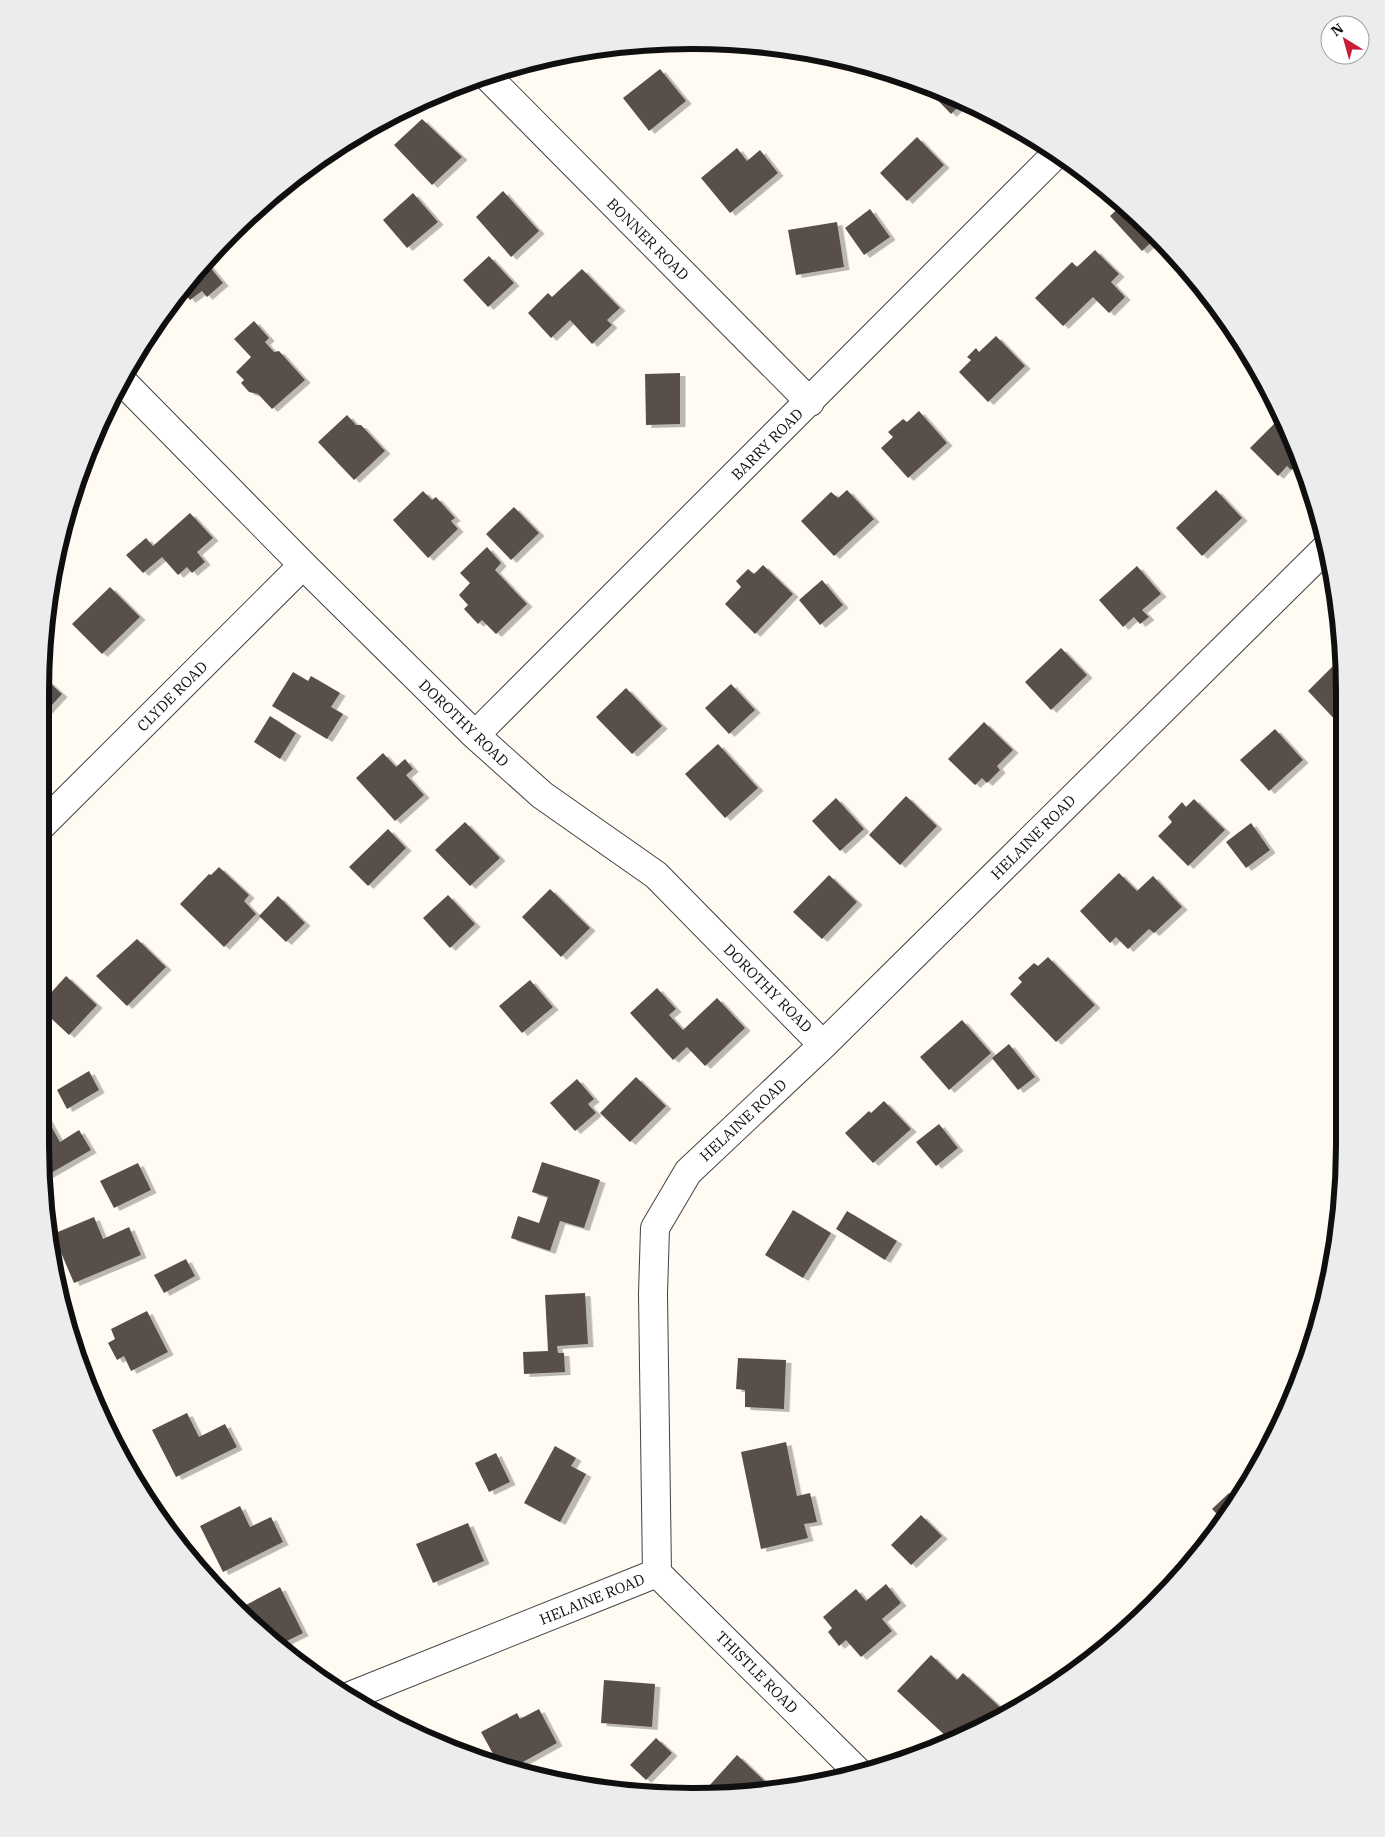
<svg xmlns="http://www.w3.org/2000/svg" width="1385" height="1837" viewBox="0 0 1385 1837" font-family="'IBM Plex Serif',serif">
<defs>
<filter id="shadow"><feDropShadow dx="5.5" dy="3" stdDeviation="0" flood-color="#0004"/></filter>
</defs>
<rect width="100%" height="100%" fill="#fffbf2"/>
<path fill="#594f4b" filter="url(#shadow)" d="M588,50l-11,9 -6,-7z
M660,69l26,32 -37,30 -26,-33z
M921,83l21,7 22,11 -13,13z
M422,119l40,38 -30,28 -38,-40z
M917,137l27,28 -37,36 -27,-28z
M737,148l10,13 13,-11 18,23 -48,40 -29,-35z
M503,191l36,40 -28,26 -35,-40z
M413,193l25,29 -31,26 -24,-28z
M1122,205l36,31 -16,15 -32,-35z
M870,209l20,28 -26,18 -19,-27z
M837,222l7,45 -48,8 -8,-45z
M1095,250l24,24 -8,8 14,15 -16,16 -16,-16 -30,29 -28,-28 37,-36 5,5z
M489,256l25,27 -26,24 -25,-27z
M205,261l18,22 -16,14 -5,-6 -12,9 -9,-11z
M582,269l38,39 -13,12 5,5 -20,19 -22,-24 -19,18 -23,-25 20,-20 4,4z
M254,321l15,17 -4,4 9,10 5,-1 26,29 -33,29 -14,-15 -9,-2 -8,-9 3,-3 -8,-8 15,-15 -17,-18z
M996,336l29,30 -37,36 -29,-30 12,-12 -4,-3 9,-9 3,4z
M680,373v51l-34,1 -1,-51z
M919,411l28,32 -39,35 -27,-30 12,-11 -5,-5 15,-13 4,3z
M347,415l9,10h5l24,26 -31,29 -36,-38z
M1279,419l21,43 -9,8 -4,-4 -9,10 -28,-28z
M847,490l27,29 -40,37 -33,-35 30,-29 7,6z
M1216,490l26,28 -40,38 -26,-28z
M423,491l9,9 4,-3 19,21 -4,3 7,8 -30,29 -35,-38z
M514,507l25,26 -28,27 -25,-26z
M190,513l23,25 -16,14 8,10 -13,11 -5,-6 -9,8 -16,-18 -19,16 -17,-18 20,-17 7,8z
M487,547l14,16 -6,7 32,34 -31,30 -14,-14 -4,4 -14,-15 4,-4 -9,-10 11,-12 -10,-10z
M763,565l30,29 -38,40 -30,-30 16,-17 -5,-6 12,-12 6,5z
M1137,566l24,28 -19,16 7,7 -9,7 -6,-7 -11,10 -24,-27z
M822,580l21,25 -23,20 -21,-25z
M110,587l30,30 -38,37 -30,-30z
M1061,648l26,27 -36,35 -26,-28z
M1339,660v64l-31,-33z
M293,672l15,9 3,-5 29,17 -9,14 12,7 -16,25 -55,-33z
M41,675l21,19 -21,23z
M731,684l24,26 -26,24 -24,-26z
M626,688l36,38 -30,28 -36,-37z
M270,716l26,17 -16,26 -26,-17z
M984,722l29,28 -16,16 3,4 -13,13 -5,-5 -7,7 -27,-26z
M1275,729l28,31 -34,31 -29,-31z
M718,744l40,44 -33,30 -40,-44z
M383,753l13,14 9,-8 8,10 -7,6 18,20 -29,26 -39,-43z
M906,796l31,30 -37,39 -31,-30z
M836,798l28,31 -24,22 -28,-30z
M1194,799l31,31 -37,36 -30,-30 14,-14 -4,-5 14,-15 4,5z
M465,822l35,36 -30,28 -35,-36z
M1251,823l19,27 -24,18 -20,-26z
M388,829l18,19 -38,38 -19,-19z
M219,867l30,28 -5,6 12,13 -32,33 -44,-43 29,-30 2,1z
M1119,873l18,18 16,-15 29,31 -28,26 -5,-4 -21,20 -12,-12 -6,6 -30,-32z
M829,875l28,27 -35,37 -29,-27z
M550,889l40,39 -29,29 -39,-40z
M448,895l27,29 -25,24 -27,-30z
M278,896l27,27 -19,19 -27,-26z
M137,939l29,28 -39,39 -31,-30z
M1048,957l47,48 -39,37 -46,-48 12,-12 -4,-4 16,-15 4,3z
M66,976l31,29 -28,30 -29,-27v-3z
M530,980l23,27 -31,26 -23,-27z
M657,988l19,21 -7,6 14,15 34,-32 28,30 -40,38 -18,-19 -14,13 -43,-47z
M962,1020l29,33 -42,37 -29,-33z
M1009,1044l26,33 -17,13 -26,-32z
M89,1071l10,19 -32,19 -10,-19z
M636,1077l30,29 -36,36 -30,-29z
M577,1079l17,20 -6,5 8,9 -21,18 -25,-28z
M884,1101l27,28 -38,34 -28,-30 24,-22 2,2z
M45,1115l15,27 19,-12 12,20 -47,27 -4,-33v-26z
M939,1124l19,24 -22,18 -20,-24z
M542,1162l58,18 -16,48 -24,-7 -10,30 -39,-13 7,-22 21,7 9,-26 -16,-5z
M138,1163l13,27 -37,18 -14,-27z
M793,1210l38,23 -28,45 -38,-23z
M847,1211l50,30 -12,19 -49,-31z
M94,1217l9,22 26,-12 12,28 -67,28 -21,-49z
M186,1259l9,17 -31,17 -10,-18z
M585,1293l3,51 -31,2 1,7h6l1,19 -41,2 -1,-22 25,-1 -3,-56z
M147,1311l21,41 -37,19 -7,-15 -7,4 -9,-17 7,-4 -4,-10z
M738,1358l48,2 -2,49 -39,-2v-17l-9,-1z
M187,1413l12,24 26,-13 12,23 -61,30 -24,-47z
M786,1442l11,54 13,-3 7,29 -13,2 4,14 -47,11 -20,-97z
M555,1446l21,12 -5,8 15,8 -26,48 -36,-19z
M496,1453l14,29 -21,10 -14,-29z
M1229,1493l9,9 -24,31 -3,-3 10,-12 -9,-9z
M240,1506l10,21 21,-10 12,25 -60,30 -23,-46z
M921,1515l21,21 -31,29 -20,-20z
M468,1523l16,38 -51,22 -17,-39z
M886,1584l15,19 -19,16 10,12 -31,26 -15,-17 -7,6 -11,-14 4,-4 -9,-11 33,-28 10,12z
M280,1587l23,46 -26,13 -28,-24 -7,-15z
M1166,1589l-12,17 -21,17 -2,-2z
M931,1655l26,25 6,-7 38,35 -10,11 -42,20 -52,-48z
M604,1680l51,4 -3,43 -51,-4z
M539,1709l18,34 -43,24 -17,-6 -16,-29 36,-19 3,6z
M656,1738l16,15 -26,27 -16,-15z
M737,1755l35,33 -37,8 -17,-1 -9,-9z"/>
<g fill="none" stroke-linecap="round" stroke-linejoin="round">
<defs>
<path id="minor" d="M487,76l323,326
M122,381l181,184 172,170 67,60 114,80 167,170
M475,735l583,-583
M41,826l262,-261
M657,1573l200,198
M350,1696l307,-123 -4,-279 2,-66 33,-56 135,-127 503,-497"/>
</defs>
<use href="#minor" stroke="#424242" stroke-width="30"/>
<use href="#minor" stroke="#fff" stroke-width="28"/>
</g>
<g text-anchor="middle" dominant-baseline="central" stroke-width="5" stroke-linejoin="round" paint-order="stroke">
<g font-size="15" fill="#0f0f0f" stroke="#fff">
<text transform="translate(648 239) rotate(45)">BONNER ROAD</text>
<text transform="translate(767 444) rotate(-45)">BARRY ROAD</text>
<text transform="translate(172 696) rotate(-45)">CLYDE ROAD</text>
<text transform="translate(464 723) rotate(44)">DOROTHY ROAD</text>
<text transform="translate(1033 837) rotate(-45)">HELAINE ROAD</text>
<text transform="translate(768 988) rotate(45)">DOROTHY ROAD</text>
<text transform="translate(743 1120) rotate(-43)">HELAINE ROAD</text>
<text transform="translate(592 1599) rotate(-22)">HELAINE ROAD</text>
<text transform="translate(757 1672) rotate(45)">THISTLE ROAD</text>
</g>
</g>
<path d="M0 0H1385V1837H0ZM692 49H693A643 643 0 0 1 1336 692V1145A643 643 0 0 1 693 1788H692A643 643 0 0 1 49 1145V692A643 643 0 0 1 692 49Z" fill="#ececec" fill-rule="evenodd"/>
<path fill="none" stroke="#0f0f0f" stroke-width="6" d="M692 49H693A643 643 0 0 1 1336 692V1145A643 643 0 0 1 693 1788H692A643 643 0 0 1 49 1145V692A643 643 0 0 1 692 49Z"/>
<g transform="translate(1345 40) rotate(323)"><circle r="24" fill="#ffffff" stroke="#9f9f9f"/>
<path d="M0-4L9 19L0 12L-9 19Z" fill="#c91e36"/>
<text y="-8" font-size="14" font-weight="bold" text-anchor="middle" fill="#0f0f0f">N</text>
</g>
</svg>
